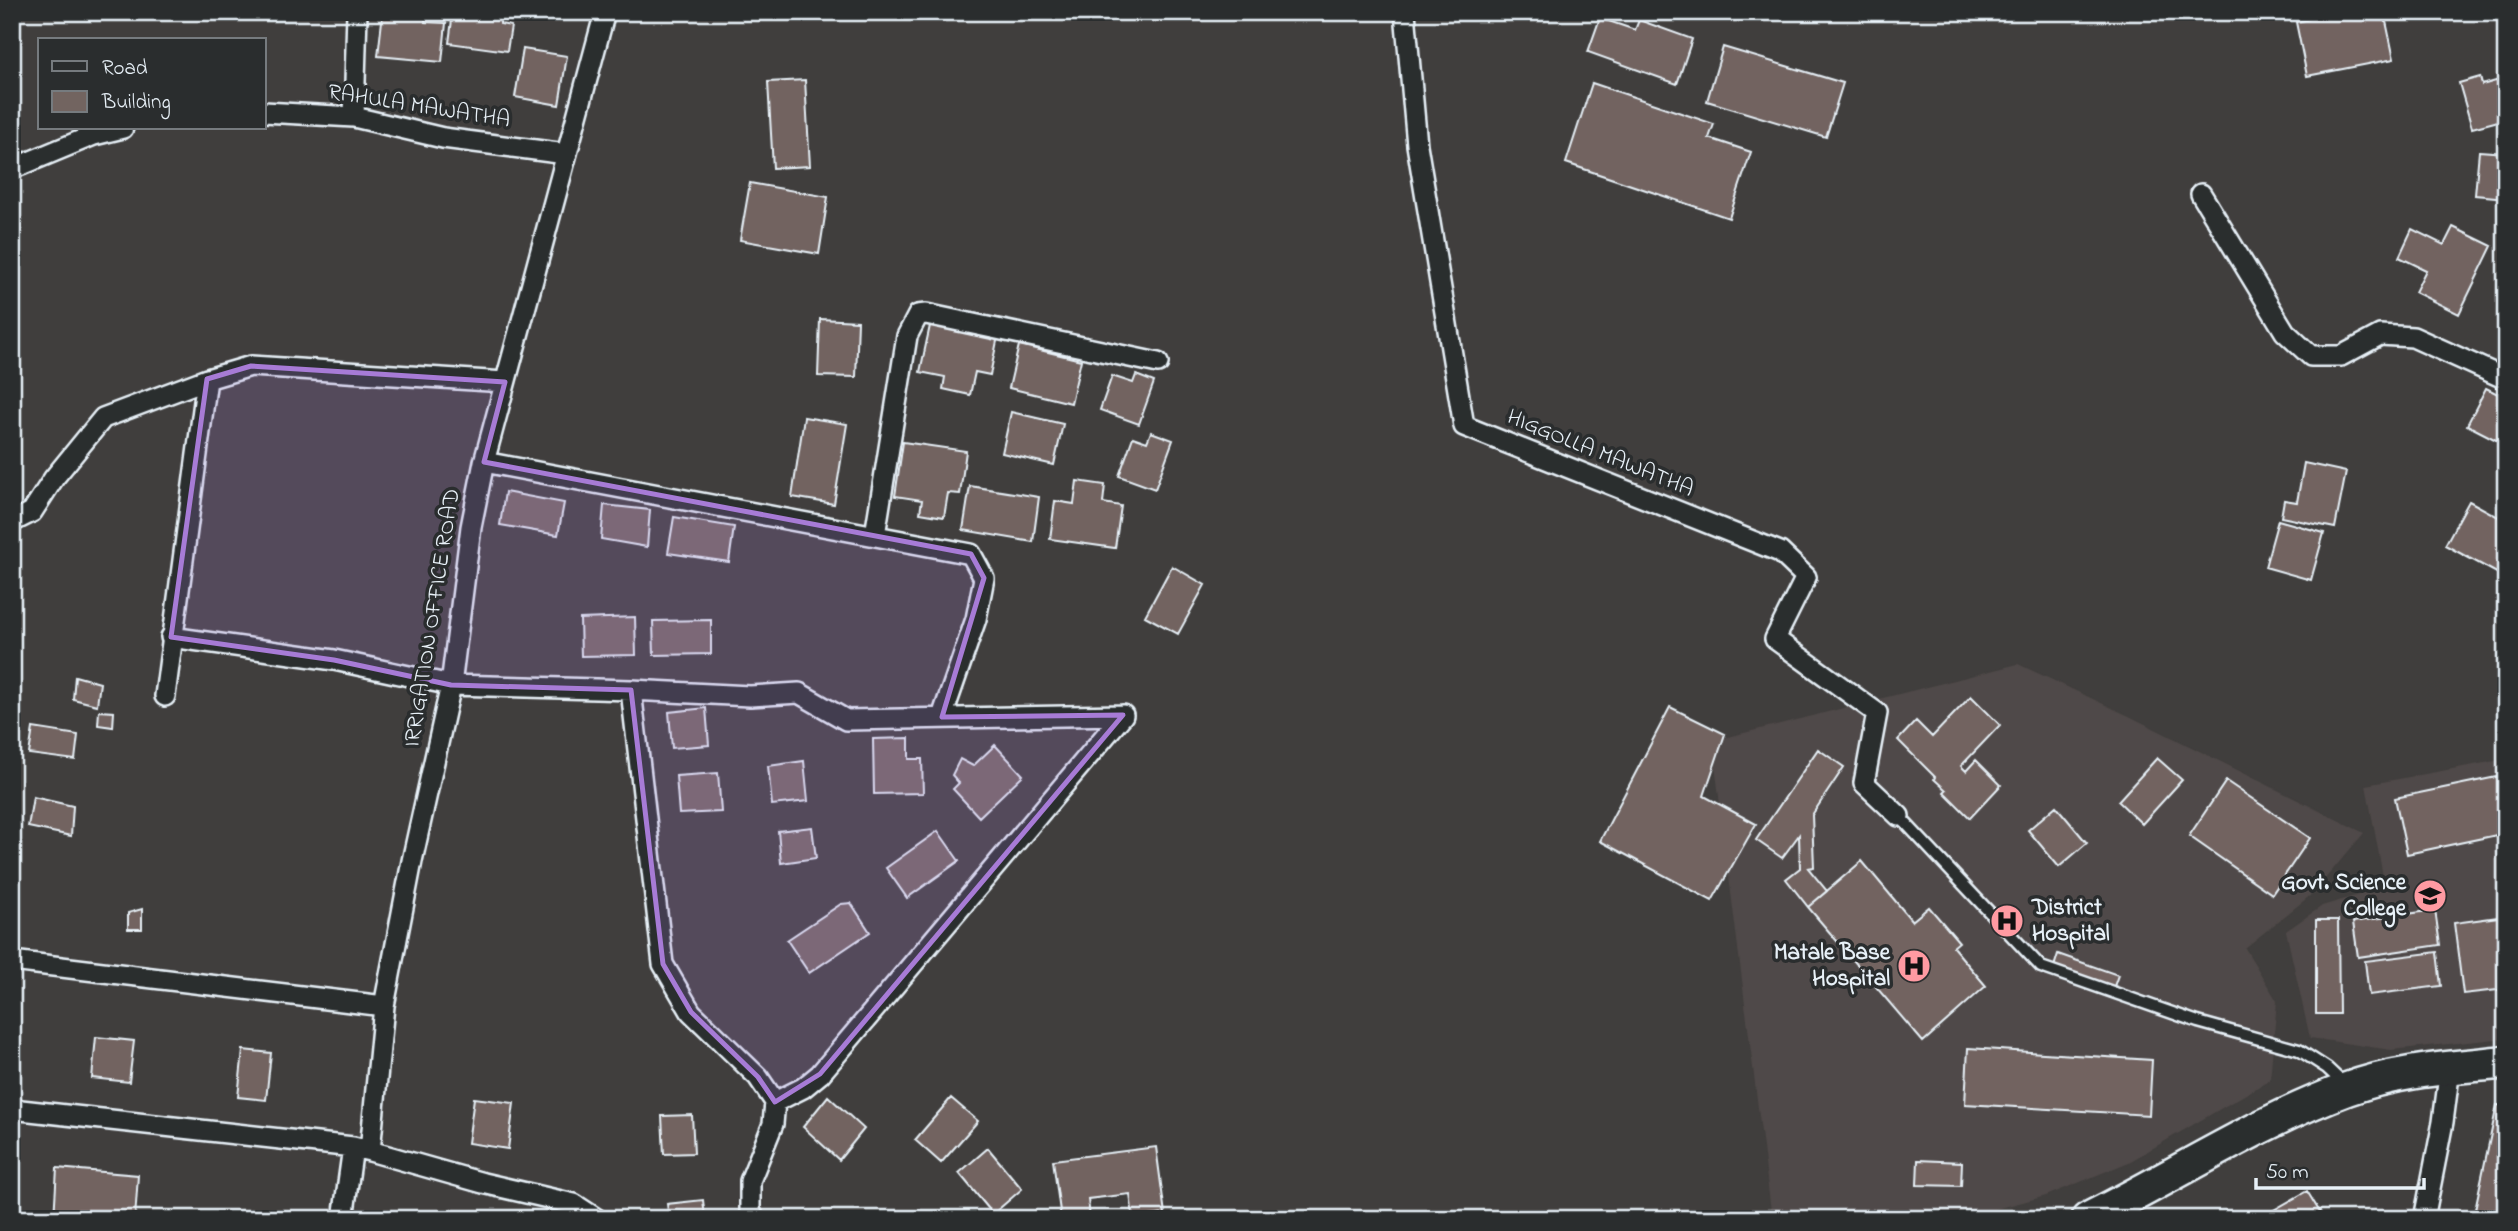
<svg xmlns="http://www.w3.org/2000/svg" width="2518" height="1231" viewBox="0 0 2518 1231" font-family="'Indie Flower',sans-serif">
<rect width="100%" height="100%" fill="#403e3d"/>
<filter id="ink" filterUnits="userSpaceOnUse"><feTurbulence type="fractalNoise" baseFrequency=".0143" numOctaves="2"/><feDisplacementMap in="SourceGraphic" scale="14" xChannelSelector="R" yChannelSelector="G"/><feConvolveMatrix kernelMatrix="1 2 1 2 8 2 1 2 1" color-interpolation-filters="sRGB"/></filter>
<g filter="url(#ink)">
<path fill="#4f4948" d="M2018,664l111,52 235,117 -52,61 -67,54 32,53 -7,79 -141,82 -83,34 -62,16 -212,7 -60,-478z
M2506,759v279l-115,12 -81,-12 -24,-107 36,-25 63,-19 -19,-102z"/>
<path fill="#726460" stroke="#e8f1f8" stroke-width="2" d="M383,12h43l-1,10 21,1 -4,39 -64,-6z
M453,12h48l-1,12 11,2 -4,25 -58,-8z
M2342,12h42l10,47 -87,17 -11,-54z
M1600,18l35,12 4,-10 53,19 -15,45 -89,-32z
M1723,47l120,36 -17,54 -119,-36z
M523,49l44,7 -8,49 -44,-8z
M2480,77l2,8 24,-7v41l-34,9 -13,-45z
M805,80l5,86 -37,2 -5,-86z
M1592,83l122,41 -5,14 42,14 -22,66 -163,-55z
M2479,151l27,2v45l-31,-3z
M750,183l78,14 -9,57 -79,-14z
M2453,227l39,19 -33,68 -44,-22 11,-22 -27,-13 13,-28 32,16z
M820,319l38,2 -2,56 -38,-1z
M931,321l67,15 -8,39 -15,-3 -5,23 -27,-6 2,-12 -25,-5z
M1019,345l62,15 -10,43 -62,-15z
M1136,375l18,7 -15,42 -39,-14 12,-34 21,7z
M2486,388l20,10v47l-39,-20z
M1011,412l52,12 -9,41 -52,-12z
M804,417l43,7 -13,80 -42,-7z
M1151,432l22,8 -18,49 -36,-13 14,-39 14,5z
M903,442l63,9 -6,43 -12,-1 -4,24 -24,-4 2,-13 -27,-4z
M2304,463l42,9 -11,56 -54,-11 3,-17 13,2z
M1077,481l28,4 -2,18 18,3 -6,42 -65,-9 5,-38 19,3z
M970,486l69,11 -6,45 -70,-12z
M505,492l59,11 -6,32 -58,-10z
M2469,501l37,20v57l-61,-33z
M604,505l46,5 -3,37 -46,-8z
M674,517l60,10 -5,35 -61,-9z
M2278,520l46,13 -13,47 -46,-13z
M1172,566l33,19 -27,49 -33,-18z
M635,617l1,38 -55,1 -1,-37z
M711,620v34l-57,1 -1,-34z
M75,676l25,7 -3,22 -24,-6z
M1971,696l29,29 -39,41 5,5 10,-11 25,25 -31,33 -26,-26 2,-2 -12,-11 1,-2 -37,-37 18,-19 16,16z
M1670,707l55,27 -21,62 52,28 -44,77 -112,-60z
M706,708l3,37 -37,3 -3,-36z
M99,711l15,1 -1,15 -15,-2z
M33,728l45,7 -3,25 -46,-6z
M909,738v21h13l1,34 -49,1 -1,-55z
M995,745l28,30 -44,42 -26,-28 6,-6 -7,-8 8,-16 13,7z
M1818,749l26,18 -32,48 2,52 -6,1 19,23 -19,16 -22,-28 14,-11 -1,-33 -17,23 -26,-18z
M2157,758l25,22 -40,44 -24,-23z
M804,761l4,40 -36,4 -4,-39z
M718,773l3,39 -42,2 -3,-38z
M2506,775v77l-5,1 -4,-18 -90,19 -12,-56z
M2226,781l84,57 -38,56 -83,-58z
M33,797l40,9 -2,30 -43,-9z
M2056,806l31,37 -28,24 -31,-37z
M812,827l4,31 -35,5 -3,-32z
M938,831l21,30 -52,37 -21,-30z
M1862,861l50,60 17,-14 30,35 -6,5 33,39 -63,56 -115,-135z
M851,903l19,29 -61,41 -22,-33 54,-36z
M142,909v20h-14v-16z
M2435,910l5,35 -82,12 -5,-35z
M2506,916v73l-43,5 -9,-71z
M2316,920h22l1,94h-23z
M2437,952l4,34 -72,9 -4,-34z
M2058,954l60,21 -6,17 -59,-22z
M96,1037l38,4 -5,41 -37,-4z
M1968,1048l184,12 -3,55 -184,-11z
M243,1050l28,3 -5,47 -28,-3z
M828,1096l36,33 -25,31 -36,-33z
M474,1098l40,5 -6,46 -40,-6z
M951,1098l27,23 -37,42 -26,-23z
M2497,1105l9,1v113h-33z
M692,1115l2,38 -30,1 -2,-38z
M1156,1147l9,67 -32,4 -3,-24 -42,5 2,20h-29l-8,-59z
M988,1148l34,41 -29,25 -34,-41z
M1918,1160l44,2 -1,24 -44,-1z
M57,1168l81,7 -3,44h-81z
M2307,1191l17,28h-66z
M703,1200l2,17 14,-2 1,4h-51l-2,-15z"/>
<g fill="none" stroke-linecap="round" stroke-linejoin="round">
<defs>
<path id="service" d="M1899,816l142,151 157,55 101,28 28,18 17,16"/>
<path id="minor" d="M1405,12l12,133 47,281 316,126 26,25 -31,62 102,74 -13,70 35,33
M264,112l90,5 89,21 123,16
M354,117l3,-105
M12,169l82,-34 29,-7
M2201,194l84,138 26,24h30l39,-21 33,2 93,42
M484,462l487,92 13,24 -8,41 -34,98
M12,522l20,-10 22,-34 49,-60 104,-39 44,-13 254,16
M875,535l32,-199 11,-21 8,-1 232,49
M171,637l163,23 117,25 180,5 32,274 28,48 67,65 17,25 -2,22 -23,57v30l5,8
M631,690l119,6 49,-3 47,27 277,-5
M165,696l42,-317
M12,961l372,45
M775,1102l28,-14 17,-14 303,-359
M12,1109l341,38
M370,1151l113,32 91,21 23,15
M343,1219l10,-72 17,4 14,-145 28,-145 39,-176 20,-158 13,-65 121,-450
M2424,1219l19,-97 7,-54"/>
<path id="trunk" d="M2088,1219c87,-43 169,-97 259,-130 51,-19 106,-21 159,-27"/>
</defs>
<use href="#service" stroke="#e8f1f8" stroke-width="15"/>
<use href="#minor" stroke="#e8f1f8" stroke-width="24"/>
<use href="#trunk" stroke="#e8f1f8" stroke-width="37"/>
<use href="#service" stroke="#2a2d2e" stroke-width="10"/>
<use href="#minor" stroke="#2a2d2e" stroke-width="19"/>
<use href="#trunk" stroke="#2a2d2e" stroke-width="32"/>
</g>
</g>
<path fill="#a77bd6" fill-opacity="0.2" stroke="#a77bd6" stroke-width="5" stroke-linejoin="round" d="M251,366l254,16 -21,80 487,92 13,24 -42,139 181,-2 -303,359 -45,28 -17,-25 -67,-65 -28,-48 -32,-274 -180,-5 -117,-25 -163,-23 36,-258z"/>
<defs>
<symbol id="school-disc" viewBox="-11 -11 22 22"><circle r="9.5" fill="#ff9aa2" stroke="#2a2d2e"/><path d="M0-5L7-2L0 1L-7-2ZM-4 1L0 2.5L4 1V4Q0 6-4 4Z" fill="#111"/></symbol>
<symbol id="hospital-disc" viewBox="-11 -11 22 22"><circle r="9.5" fill="#ff9aa2" stroke="#2a2d2e"/><path d="M-5-5h3v3.5h4V-5h3V5h-3V1.5h-4V5h-3Z" fill="#111"/></symbol>
</defs>
<g fill-rule="evenodd">
<use href="#school-disc" x="2411" y="877" width="38" height="38"/>
<use href="#hospital-disc" x="1988" y="902" width="38" height="38"/>
<use href="#hospital-disc" x="1895" y="947" width="38" height="38"/>
</g>
<g text-anchor="middle" dominant-baseline="central" stroke-width="7" stroke-linejoin="round" paint-order="stroke">
<g font-size="23" fill="#e8f1f8" stroke="#2a2d2e">
<text transform="translate(419 107) rotate(9)">RAHULA MAWATHA</text>
<text transform="translate(1600 454) rotate(22)">HIGGOLLA MAWATHA</text>
<text transform="translate(433 618) rotate(-81)">IRRIGATION OFFICE ROAD</text>
</g>
<g font-size="23" font-weight="bold" fill="#e8f1f8" stroke="#2a2d2e" text-anchor="end">
<text x="2406" y="883">Govt. Science<tspan x="2406" dy="26">College</tspan></text>
<text x="2032" y="908" text-anchor="start">District<tspan x="2032" dy="26">Hospital</tspan></text>
<text x="1890" y="953">Matale Base<tspan x="1890" dy="26">Hospital</tspan></text>
</g>
</g>
<rect width="2518" height="1231" fill="none" stroke="#2a2d2e" stroke-width="42"/>
<rect x="21" y="21" width="2476" height="1189" fill="none" stroke="#e8f1f8" stroke-width="2.5" filter="url(#ink)"/>
<rect x="38" y="38" width="228" height="91" fill="#2a2d2e" stroke="#767b7f" stroke-width="2"/>
<rect x="52" y="61" width="35" height="10" fill="#2a2d2e" stroke="#767b7f" stroke-width="2"/>
<text x="102" y="74" font-size="21" fill="#e8f1f8">Road</text>
<rect x="52" y="91" width="35" height="21" fill="#726460" stroke="#767b7f" stroke-width="2"/>
<text x="102" y="108" font-size="21" fill="#e8f1f8">Building</text>
<path d="M2256 1178v10h168v-10" fill="none" stroke="#e8f1f8" stroke-width="3.5"/>
<text x="2266" y="1178" font-size="21" fill="#e8f1f8" stroke="#2a2d2e" stroke-width="5" paint-order="stroke">50 m</text>
</svg>
